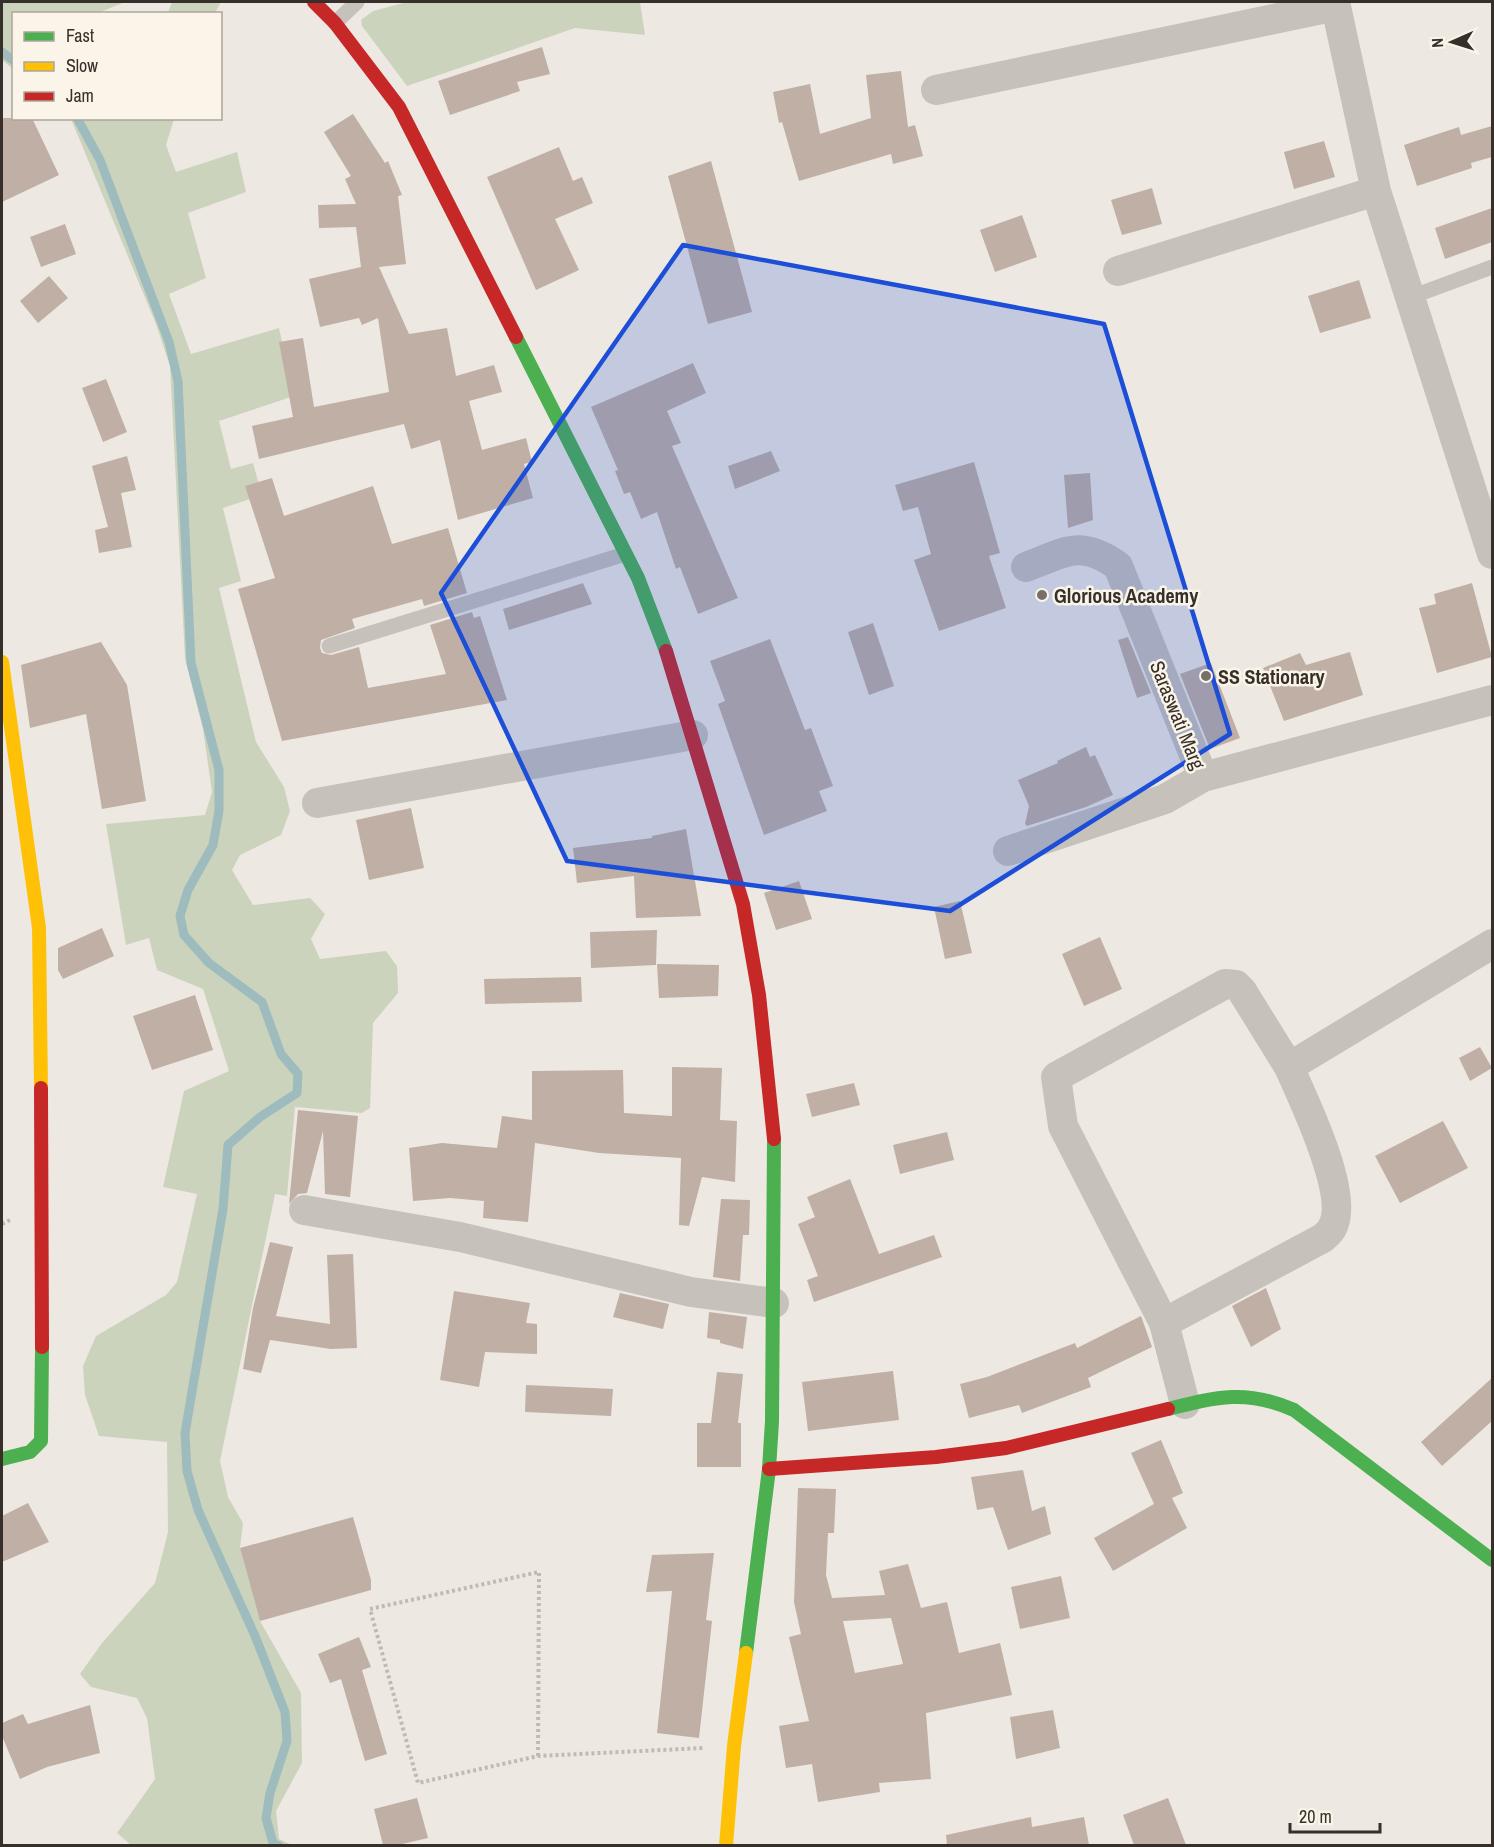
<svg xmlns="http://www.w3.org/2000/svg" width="1494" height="1847" viewBox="0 0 1494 1847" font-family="'Archivo Narrow',sans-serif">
<rect width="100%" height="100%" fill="#ede9e2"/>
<path fill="#ccd3bc" d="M2,2h123l-27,11 -84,1 -1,55 -11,-9z
M172,2h49l-6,11h-47z
M407,2h233l5,33 -70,-7 -168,58 -45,-60 -1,-6 12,-9z
M71,119h103l-8,26 10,27 61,-20 9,40 -58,21 18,65 -37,16 22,60 88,-26 15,68 -75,25 12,48 22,-6 9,32 -39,13 18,73 -22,7 37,154 28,45 6,24 -9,24 -41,20 -8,15 21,35 57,-7 15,16 -14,25 9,20 66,-8 11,15 1,27 -25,30 -3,85 -8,5 -67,-6 -8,89 -12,-2 -55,267 8,36 15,26 -3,25 20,73 41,72 1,70 -26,48 3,28 13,6h-161l-14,-12 38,-54 -8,-61 -10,-20 -46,-11 -11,-13 22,-31 53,-60 13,-51 -1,-90 -68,-6 -14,-41 -2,-29 13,-30 70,-41 11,-13 20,-88 -34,-7 21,-96 45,-20 -26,-82 -46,-19 -8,-32 -23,7 -20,-121 99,-9 7,-23 -9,-63 -18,-70 -15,-293 -14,-42z"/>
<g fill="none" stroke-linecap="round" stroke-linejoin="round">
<path stroke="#9ebbbe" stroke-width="9" d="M2,52l12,9
M77,118l23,42 69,182 9,39 13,282 28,107v41l-6,34 -25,45 -8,26 4,19 25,28 53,39 19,52 17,20 -1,19 -37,24 -32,28 -5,64 -38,224 2,38 11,39 57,126 30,76 2,29 -17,52 -4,25 7,25 6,3"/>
</g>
<path fill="#c0afa4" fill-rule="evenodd" d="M542,47l8,27 -33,8 3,9 -70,24 -12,-34z
M901,71l7,56 7,-2 8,31 -30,8 -2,-10 -92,27 -17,-59 -3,1 -6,-31 37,-8 10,50 51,-16 -5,-43z
M353,114l32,49 3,-2 14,34 -4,1 8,68 -27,3 30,67 38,-6 9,48 38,-11 8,27 -33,9 13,49 44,-12 6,24 -8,2 9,34 -75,22 -18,-80 -29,9 -7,-25 -145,35 -7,-33 41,-9 -14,-75 24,-4 11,69 75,-15 -11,-74 -16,7 -3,-7 -39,9 -11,-48 52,-12 -5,-40 -37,1 -1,-23 38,-1 -11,-25 6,-3 -27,-44z
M2,118h30l27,57 -57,27z
M1492,126v31l-21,6 1,5 -55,18 -13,-41 55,-18 2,8z
M1324,141l11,36 -41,12 -10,-37z
M559,147l14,34 9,-4 11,26 -38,16 24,51 -43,20 -49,-113z
M711,161l41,151 -44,12 -40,-148z
M1152,188l10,36 -40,11 -11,-35z
M1492,208v34l-47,17 -10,-31z
M1022,215l15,42 -42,15 -15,-42z
M65,224l11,30 -35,13 -11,-30z
M49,276l19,22 -30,25 -18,-22z
M1359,280l12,38 -51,15 -12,-37z
M693,363l13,30 -39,18 14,32 -9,3 66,152 -40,16 -18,-47 -4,2 -19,-57 -16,7 -11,-27 -6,2 -9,-23 3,-1 -27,-63z
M106,379l21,53 -24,10 -21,-54z
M771,451l9,20 -45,18 -7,-23z
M127,456l9,34 -15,3 11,54 -33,6 -4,-23 13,-3 -16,-61z
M974,462l26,91 -11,3 17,52 -67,23 -25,-71 17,-6 -13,-47 -15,4 -8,-26z
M1090,473l3,47 -25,8 -4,-53z
M272,478l12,38 89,-30 19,58 56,-16 19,65 -43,13 -2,-7 -70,20 3,9 -34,12 -1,8 2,5 9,2 28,-8 9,41 78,-14 -16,-49 42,-13 2,6 6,-2 27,84 -225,41 -44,-152 37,-11 -30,-92z
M583,583l9,21 -83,26 -6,-21z
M1472,583l20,74 -55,16 -18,-65 17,-4 -2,-10z
M873,623l21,63 -25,9 -21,-63z
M1128,637l23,56 -14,5 -19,-58z
M770,639l35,91 6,-2 22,58 -14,5 8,20 -63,24 -46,-131 7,-3 -15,-40z
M101,642l26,43 19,116 -44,8 -16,-95 -56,14 -9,-63z
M1350,652l13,43 -79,26 -21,-53 37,-15 6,12z
M1211,663l29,75 -30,11 -30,-75z
M1086,747l4,10 5,-2 18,40 -27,12 -59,19 -2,-2 4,-18 -11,-26 40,-17 -1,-2z
M411,808l13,60 -55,12 -13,-60z
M686,829l15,87 -65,2 -2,-42 -57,7 -4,-35 79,-10v-2z
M799,881l13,38 -36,11 -12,-37z
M960,901l12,52 -27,6 -11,-52z
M102,928l12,28 -51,23 -5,-9v-22z
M657,930l-1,35 -65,3 -1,-36z
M1100,937l22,52 -38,17 -22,-52z
M657,964l62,1 -1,31 -59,2z
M581,977l1,25 -97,2 -1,-25z
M195,995l18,55 -61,20 -19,-54z
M1480,1047l12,21 -22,13 -11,-23z
M672,1067l50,1 -2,52 17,1 -2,61 -33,-5 -13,49 -10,-1 2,-67 -82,-5 -64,-10 -7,79 -45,-4 1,-17 -34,-3 -37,3 -4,-53 33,-5 55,5 5,-32 30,4v-49l91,-1 1,43 48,3z
M854,1083l6,22 -48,12 -6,-23z
M298,1110l60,6 -8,81 -25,-3 -2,-63 -16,62 -9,1 -9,10z
M1443,1121l25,47 -68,35 -25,-47z
M947,1132l7,28 -54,14 -7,-29z
M850,1179l29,75 55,-19 8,22 -128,45 -7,-22 11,-4 -20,-52 17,-7 -8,-20z
M721,1199l29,1 -1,35h-6l-3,46 -27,-4z
M270,1242l23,5 -17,69 54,8 -3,-69 26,-1 4,94 -26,1 -61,-9 -9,33 -18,-4 10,-61z
M1266,1288l15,41 -30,18 -19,-41z
M454,1291l76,12 -4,20 11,1v30l-52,-2 -6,35 -39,-7z
M620,1293l49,11 -6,25 -50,-12z
M709,1312l38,5 -4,32 -23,-6v-3l-13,-2z
M1141,1316l11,31 -64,31 3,9 -69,26 -3,-8 -50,13 -9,-34 27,-7 88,-34 2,5z
M893,1371l6,49 -91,11 -6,-49z
M717,1372l26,2 -5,49h3v44h-44v-44h14z
M1492,1378v43l-50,45 -21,-24z
M526,1385l87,4 -2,27 -86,-4z
M1161,1440l22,53 -11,5 15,30 -74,43 -19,-33 60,-34 -23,-51z
M1023,1470l9,41 13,-5 6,28 -43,16 -15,-43 -16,3 -6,-33z
M798,1488l38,1 -2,44h-6l-2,42 6,23 53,-3 -6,-24 29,-7 13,44 26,-6 12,51 41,-10 12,52 -86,18 5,66 -52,4 1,9 -62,10 -6,-38 -26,4 -7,-42 30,-5 -20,-84 12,-3 -7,-32zM891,1618l12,46 -48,9 -12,-52z
M28,1503l21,39 -47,20v-46z
M353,1517l18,63v10l-111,31 -20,-73z
M714,1553l-8,67 6,1 -13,117 -42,-5 15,-142 -26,1 6,-37z
M1061,1576l9,42 -50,11 -9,-42z
M359,1637l12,30 -9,3 25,84 -22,7 -24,-82 -11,4 -12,-29z
M90,1705l10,48 -53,14 -27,12 -18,-43v-13l21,-9 5,10z
M1053,1710l7,38 -44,11 -6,-42z
M417,1798l11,40 -30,7h-15l-9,-36z
M1168,1798l18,47h-52l-11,-30z
M1031,1817l1,10 52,-10 5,28h-142l-1,-10z"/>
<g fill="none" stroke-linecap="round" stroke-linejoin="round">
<path stroke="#bfbab3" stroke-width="4" stroke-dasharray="3 3" stroke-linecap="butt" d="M2,1224l10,-5
M538,1756l1,-184 -169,37 48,174 120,-27 165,-8"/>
<path stroke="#c6c1bb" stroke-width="15" d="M335,23l22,-21
M1411,297l81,-30
M329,646l296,-92"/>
<path stroke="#c6c1bb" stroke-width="30" d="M1335,2l41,189 116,363
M936,90l400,-84
M1118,271l258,-80
M1026,567c40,-15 54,-28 92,-1l85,211 289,-77
M317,803l376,-68
M1008,851l157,-52 38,-22
M304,1210l156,27 231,55 83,11
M1164,1323l-101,-197 -7,-49 169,-93 11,1 6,6 47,76
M1185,1404l-21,-81 159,-85c3,-3 7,-6 9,-10 19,-32 -29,-129 -43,-161l203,-123"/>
<path stroke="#4caf50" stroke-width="14" d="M516,337l122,241 28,73
M1168,1409c48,-12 78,-20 126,1l198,150
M2,1459l28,-7 11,-11 1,-94
M746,1653l23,-184 3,-48 2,-282"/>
<path stroke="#ffc107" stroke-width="14" d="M2,662l37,266 2,160
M726,1846l8,-100 12,-93"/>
<path stroke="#c62828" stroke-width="14" d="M314,2l21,21 64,84 117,230
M666,651l77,253 16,91 15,144
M41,1088l1,259
M769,1469l167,-12 70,-9 162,-39"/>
</g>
<path fill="#1d4ed8" fill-opacity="0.2" stroke="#1d4ed8" stroke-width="4.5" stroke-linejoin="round" d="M683,245l421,79 126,410 -280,177 -383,-50 -126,-268z"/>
<g fill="#77706a" stroke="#faf4e9" stroke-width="2">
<circle cx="1042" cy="595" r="6"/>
<circle cx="1206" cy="676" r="6"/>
</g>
<g text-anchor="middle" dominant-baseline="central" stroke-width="5" stroke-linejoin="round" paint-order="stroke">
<g font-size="20" font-weight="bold" fill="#372f29" stroke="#faf4e9" text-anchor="start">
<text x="1054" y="595">Glorious Academy</text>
<text x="1218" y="676">SS Stationary</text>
</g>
<g font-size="20" fill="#372f29" stroke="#faf4e9">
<text transform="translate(1178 715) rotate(68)">Saraswati Marg</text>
</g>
</g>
<rect width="1494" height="1847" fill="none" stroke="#372f29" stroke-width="6"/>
<rect x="12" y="12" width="210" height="108" fill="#faf4e9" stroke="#aca59c" stroke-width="1.5"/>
<rect x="24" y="32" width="30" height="9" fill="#4caf50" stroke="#aca59c" stroke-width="1.5"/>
<text x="66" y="42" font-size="18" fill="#372f29">Fast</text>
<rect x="24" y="62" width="30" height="9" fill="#ffc107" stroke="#aca59c" stroke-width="1.5"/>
<text x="66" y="72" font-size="18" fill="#372f29">Slow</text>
<rect x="24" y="92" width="30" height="9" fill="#c62828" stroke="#aca59c" stroke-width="1.5"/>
<text x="66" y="102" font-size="18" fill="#372f29">Jam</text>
<g transform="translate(1452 42) rotate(267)" stroke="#faf4e9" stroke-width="4.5" paint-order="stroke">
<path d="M0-4.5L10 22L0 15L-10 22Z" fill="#372f29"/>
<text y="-9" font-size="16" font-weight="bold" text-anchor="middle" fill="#372f29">N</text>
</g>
<path d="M1290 1823v9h90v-9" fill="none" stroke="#372f29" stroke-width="3"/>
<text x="1299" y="1823" font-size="18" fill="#372f29" stroke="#faf4e9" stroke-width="4.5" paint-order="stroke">20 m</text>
</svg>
